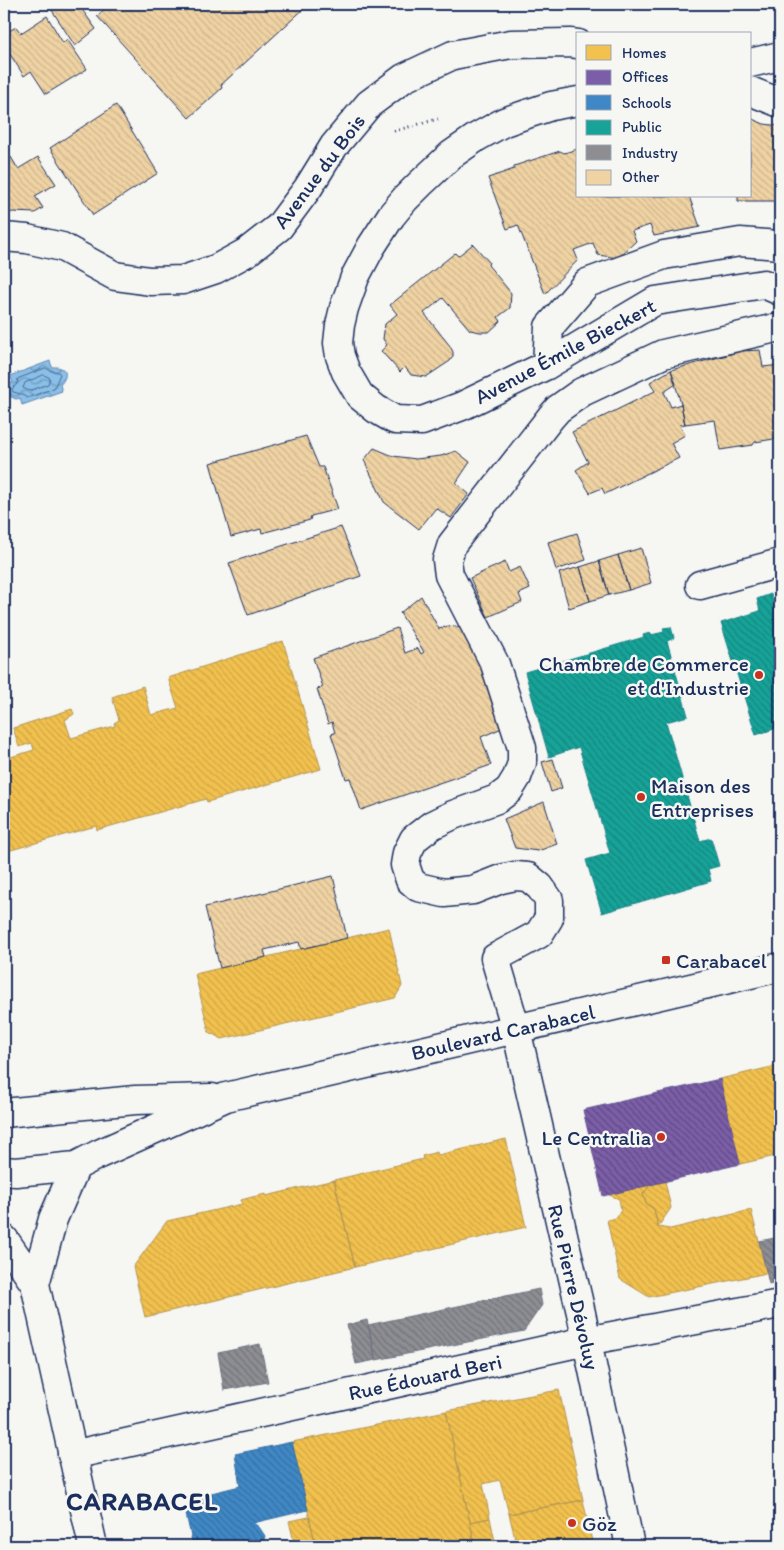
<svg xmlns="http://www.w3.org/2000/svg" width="784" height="1550" viewBox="0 0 784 1550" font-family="Itim,sans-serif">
<defs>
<pattern id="water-waves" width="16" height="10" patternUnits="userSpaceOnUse" patternTransform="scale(1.25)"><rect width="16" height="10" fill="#8abfe7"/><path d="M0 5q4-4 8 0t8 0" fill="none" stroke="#709cbe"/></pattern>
<pattern id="homes-back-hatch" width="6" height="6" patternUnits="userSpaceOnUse" patternTransform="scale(1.25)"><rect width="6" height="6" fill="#f2c14e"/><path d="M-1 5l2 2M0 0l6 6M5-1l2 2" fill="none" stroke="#cfa646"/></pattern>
<pattern id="offices-back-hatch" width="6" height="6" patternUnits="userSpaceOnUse" patternTransform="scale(1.25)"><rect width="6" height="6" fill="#7b5ea7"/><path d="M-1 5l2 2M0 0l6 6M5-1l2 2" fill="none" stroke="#5e4a84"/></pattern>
<pattern id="schools-back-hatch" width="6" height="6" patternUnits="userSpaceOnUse" patternTransform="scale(1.25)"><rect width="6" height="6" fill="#3f88c5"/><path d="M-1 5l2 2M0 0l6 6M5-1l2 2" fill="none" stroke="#3470a3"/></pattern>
<pattern id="public-back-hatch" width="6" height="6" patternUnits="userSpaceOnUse" patternTransform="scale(1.25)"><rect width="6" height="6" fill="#17a398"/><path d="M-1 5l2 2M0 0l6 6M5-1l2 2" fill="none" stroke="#14857f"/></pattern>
<pattern id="industry-back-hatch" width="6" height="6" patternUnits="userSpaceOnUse" patternTransform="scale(1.25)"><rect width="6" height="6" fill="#8d8d92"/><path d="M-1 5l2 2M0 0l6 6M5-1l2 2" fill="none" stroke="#72747a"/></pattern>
<pattern id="building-back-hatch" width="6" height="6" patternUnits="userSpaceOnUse" patternTransform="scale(1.25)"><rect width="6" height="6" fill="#f0d3a3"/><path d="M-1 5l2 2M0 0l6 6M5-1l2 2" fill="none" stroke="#cdb58f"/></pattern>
</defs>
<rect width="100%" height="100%" fill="#f6f6f2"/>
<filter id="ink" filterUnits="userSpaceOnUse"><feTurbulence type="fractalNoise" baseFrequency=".02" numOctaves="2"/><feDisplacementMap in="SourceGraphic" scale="10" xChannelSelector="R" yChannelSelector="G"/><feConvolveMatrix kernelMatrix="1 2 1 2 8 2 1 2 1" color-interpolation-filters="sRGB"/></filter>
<g filter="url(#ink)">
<path fill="url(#water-waves)" stroke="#5e85b0" d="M50,361l2,6c15,-1 17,8 8,18l2,6 -40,14 -2,-7 -4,1 -7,-3c-3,-6 -2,-10 4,-14l-3,-6z"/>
<path fill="url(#homes-back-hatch)" stroke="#b29553" d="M283,641l38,128 -114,33 -1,-3 -109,31 -1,-4 -92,26v-93l30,-9 -2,-7 -13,4 -6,-19 59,-19 2,5 -9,6 6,18 44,-12 -1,-3 5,-3 -7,-23 31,-11 8,29 27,-7 -10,-30z
M389,928l13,58 -7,12 -173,41 -13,-7 -14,-58z
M780,1065v90l-40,9 -20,-85z
M506,1139l20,88 -171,40 -21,-87 89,-21 -1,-3 15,-4 1,3z
M334,1180l21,87 -210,50 -12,-50 34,-46 75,-17 -1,-4 11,-3 14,-3v2z
M665,1181l6,27 -13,19 -4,-18 -8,-5 -3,-10 7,-9z
M650,1185l-7,9 3,10 8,5 4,18 12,2 81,-19 16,63 -118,24 -29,-18 -13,-59 9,-2 5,-8 -2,-11 -10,-4z
M559,1390l24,110 -74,14 -9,-34 -17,4 7,34 -20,4 -24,-111z
M446,1411l29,135h-159l-24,-104z
M583,1500l10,46h-76l-8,-32z
M309,1517l7,29h-21l-6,-25z
M490,1518l6,28h-21l-5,-24z"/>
<path fill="url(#offices-back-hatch)" stroke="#5e5091" d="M720,1079l20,85 -137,32 -20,-86z"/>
<path fill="url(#schools-back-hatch)" stroke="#346da6" d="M292,1442l16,68 -55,13 6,4 6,9 -3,10h-69l-8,-37 10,-12 45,-11 -5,-32z"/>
<path fill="url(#public-back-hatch)" stroke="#188087" d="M771,594l4,15 5,-2v120l-24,8 -35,-112 39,-12 -3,-12z
M671,627l3,11 -7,3 21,75 -22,6 34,119 11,-3 8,28 -11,3 3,12 -109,32 -16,-53 24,-7 -31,-106 -30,10 -24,-85 119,-35 -1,-2 7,-2 1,2 13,-3 -1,-4z"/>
<path fill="url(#industry-back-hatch)" stroke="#6b7182" d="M780,1237v44l-11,3 -10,-43z
M539,1289l3,16 -18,26 -148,29 -8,-35z
M367,1320l9,40 -20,4 -9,-39z
M260,1344l8,38 -44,8 -6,-37z"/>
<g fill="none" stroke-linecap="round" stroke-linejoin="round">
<path stroke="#476995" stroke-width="1" d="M46,368l5,3 7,1 2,2 -6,14 -27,10 -6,-4 -8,-2 -1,-3 5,-5 1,-5z
M44,375l6,3 -2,6 -19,7 -6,-3 2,-5z"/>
</g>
<path fill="url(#building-back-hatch)" stroke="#1b2f5e" d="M48,4h30l18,25 -21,17z
M110,4h199l-88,81 1,3 -33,30 -92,-102z
M47,16l16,27 4,-4 20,30 -41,25 -15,-23 -7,5 -20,-31v-11l12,-7 5,6z
M116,105l42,68 -65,42 -43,-67z
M750,118l14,6 16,2v75h-42v-5h12z
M578,149v47h111l11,31 -46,9 -4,-11 -18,6 4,10 -18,17 -20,-3 -5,-12 -19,7 4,10 -33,34 -27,-69 -11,4 -19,-51 26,-9v-3l46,-15 4,2z
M11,157l7,12 20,-12 18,27 -21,12 8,12 -8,5 -23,-1 -8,5v-54z
M473,244l16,18 -1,3 23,28 -1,15 -12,9 3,4 -12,11h-9l-10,-2 -27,-32 -19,15 26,33 3,6v4l-3,5 -24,16 -15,-2 -6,-8 -5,5 -19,-21 6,-6 -4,-6 2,-15 12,-10 -7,-9 65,-52 3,3z
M760,350l3,17 17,-2v73l-25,4 -2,3 -33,5 -5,-30 -30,4 -4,-20 -10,-34 71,-19z
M671,370l5,14 -12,8 7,15 10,-3 4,20 -5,1 5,10 -14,8 8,15 -74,36 -3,-6 -12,5 -14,-23 12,-8 -16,-30 83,-41 -5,-9z
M306,436l13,31h4l15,42 -27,7 -1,4 -48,13 -1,-4 -30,8 -21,-74z
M374,448l19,8 23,3 25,-3 15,-5 14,11 -14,21 13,11 -18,24 -15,-10 -17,21 -35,-27 -20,-42z
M341,527l20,49 -113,39 -19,-52z
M577,533l9,27 -30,10 -8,-28z
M641,548l10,35 -22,7 -11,-35z
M618,555l11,35 -20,5 -10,-34z
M599,561l10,34 -19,6 -10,-34z
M505,562l4,10 11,-5 10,22 -11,5 3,8 -34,15 -18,-39z
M580,567l10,34 -21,7 -10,-35z
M421,596l18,33 9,-3 9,1 7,3 13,16 25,82 -21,9 10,28 -130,45 -11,-32 -4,1 -15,-45 4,-1 -3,-11 -4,2 -11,-35 6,-2 -10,-29 84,-30 8,25 13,-5 3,6 3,-2 -24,-39z
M553,759l9,29 -11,4 -9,-30z
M544,802l13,42 -19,7 -23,-3 -11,-29z
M333,876l14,62 -46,11 -2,-7 -35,8 2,7 -46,11 -15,-61z"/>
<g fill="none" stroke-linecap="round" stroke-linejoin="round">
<defs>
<path id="minor" d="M750,63l30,-7
M750,91l30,12
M578,101l-27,5 -24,8 -23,8 -27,15 -26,18 -31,29 -15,15 -14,17 -20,31 -16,30 -11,31 -4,17 -2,18 2,13 6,16 14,24 16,13 19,11 27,1 40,-15 85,-41 108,-64 109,-17 16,7
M4,237l23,2 35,8 53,29 35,5 33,-1 33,-11 31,-17 32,-25 29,-39 26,-42 35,-42 35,-26 49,-23 58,-11 59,-1 8,1
M547,365l2,-38 38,-44 77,-28 76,-13 40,3
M700,585l80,-22
M516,1029l-21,-71 44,-24 10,-16v-18l-9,-13 -12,-10 -13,-1 -14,3 -28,11 -29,3 -26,-6 -8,-7 -5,-15 2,-12 7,-14 18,-14 21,-10 44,-16 12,-9 8,-13 5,-14v-15l-27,-84 -46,-89 -2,-15 5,-16 99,-127 7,-8 24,-17 81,-38 117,-27
M72,1455l514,-114 194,-37"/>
<path id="major" d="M516,1029l65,284 49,233
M4,1113l131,-13 77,-2
M4,1171l12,1 60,-6 23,-12 127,-57 554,-130
M4,1239l31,45 58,262
M35,1284l18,-65 23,-53"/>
</defs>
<use href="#minor" stroke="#1b2f5e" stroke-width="31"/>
<use href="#major" stroke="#1b2f5e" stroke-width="31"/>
<path stroke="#1b2f5e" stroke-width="3" stroke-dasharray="1 4" stroke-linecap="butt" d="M394,131l44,-12"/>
<use href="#minor" stroke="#f6f6f2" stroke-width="28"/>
<use href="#major" stroke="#f6f6f2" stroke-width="28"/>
</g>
</g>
<g fill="#c8321e" stroke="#f6f6f2" stroke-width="2">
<circle cx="759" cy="675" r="5"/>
<circle cx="641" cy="797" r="5"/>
<rect x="661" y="955" width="10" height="10" rx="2.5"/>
<circle cx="661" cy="1137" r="5"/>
<circle cx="572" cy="1523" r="5"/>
</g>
<g text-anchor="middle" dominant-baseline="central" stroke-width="5" stroke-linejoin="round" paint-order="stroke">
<g font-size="21" fill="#1b2f5e" stroke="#f6f6f2">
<text transform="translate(319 171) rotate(-53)">Avenue du Bois</text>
<text transform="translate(565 351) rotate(-28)">Avenue Émile Bieckert</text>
<text transform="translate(503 1032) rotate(-13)">Boulevard Carabacel</text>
<text transform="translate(574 1287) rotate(77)">Rue Pierre Dévoluy</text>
<text transform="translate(425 1377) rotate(-12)">Rue Édouard Beri</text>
</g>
<g font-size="21" fill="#1b2f5e" stroke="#f6f6f2" text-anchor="start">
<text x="749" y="663" text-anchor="end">Chambre de Commerce<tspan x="749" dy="24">et d'Industrie</tspan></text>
<text x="651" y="785">Maison des<tspan x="651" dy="24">Entreprises</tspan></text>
<text x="676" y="960">Carabacel</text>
<text x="651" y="1137" text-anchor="end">Le Centralia</text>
<text x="582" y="1523">Göz</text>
</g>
<g font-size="26" font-weight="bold" letter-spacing="1" fill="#1b2f5e" stroke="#f6f6f2">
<text x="142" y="1501">CARABACEL</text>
</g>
</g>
<rect width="784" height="1550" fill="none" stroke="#f6f6f2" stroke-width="20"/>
<rect x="10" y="10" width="764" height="1530" fill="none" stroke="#1b2f5e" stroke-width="2" filter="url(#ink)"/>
<rect x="576" y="32" width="175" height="165" fill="#f6f6f2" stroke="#9ea6b7"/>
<rect x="586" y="45" width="25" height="15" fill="#f2c14e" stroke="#9ea6b7"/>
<text x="622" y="58" font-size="15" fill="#1b2f5e">Homes</text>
<rect x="586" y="70" width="25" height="15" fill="#7b5ea7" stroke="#9ea6b7"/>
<text x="622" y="82" font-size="15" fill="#1b2f5e">Offices</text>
<rect x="586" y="95" width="25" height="15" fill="#3f88c5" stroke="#9ea6b7"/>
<text x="622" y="108" font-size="15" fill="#1b2f5e">Schools</text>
<rect x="586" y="120" width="25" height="15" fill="#17a398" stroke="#9ea6b7"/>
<text x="622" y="132" font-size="15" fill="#1b2f5e">Public</text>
<rect x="586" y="145" width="25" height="15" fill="#8d8d92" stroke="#9ea6b7"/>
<text x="622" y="158" font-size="15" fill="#1b2f5e">Industry</text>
<rect x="586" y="170" width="25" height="15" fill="#f0d3a3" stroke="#9ea6b7"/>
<text x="622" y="182" font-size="15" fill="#1b2f5e">Other</text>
</svg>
